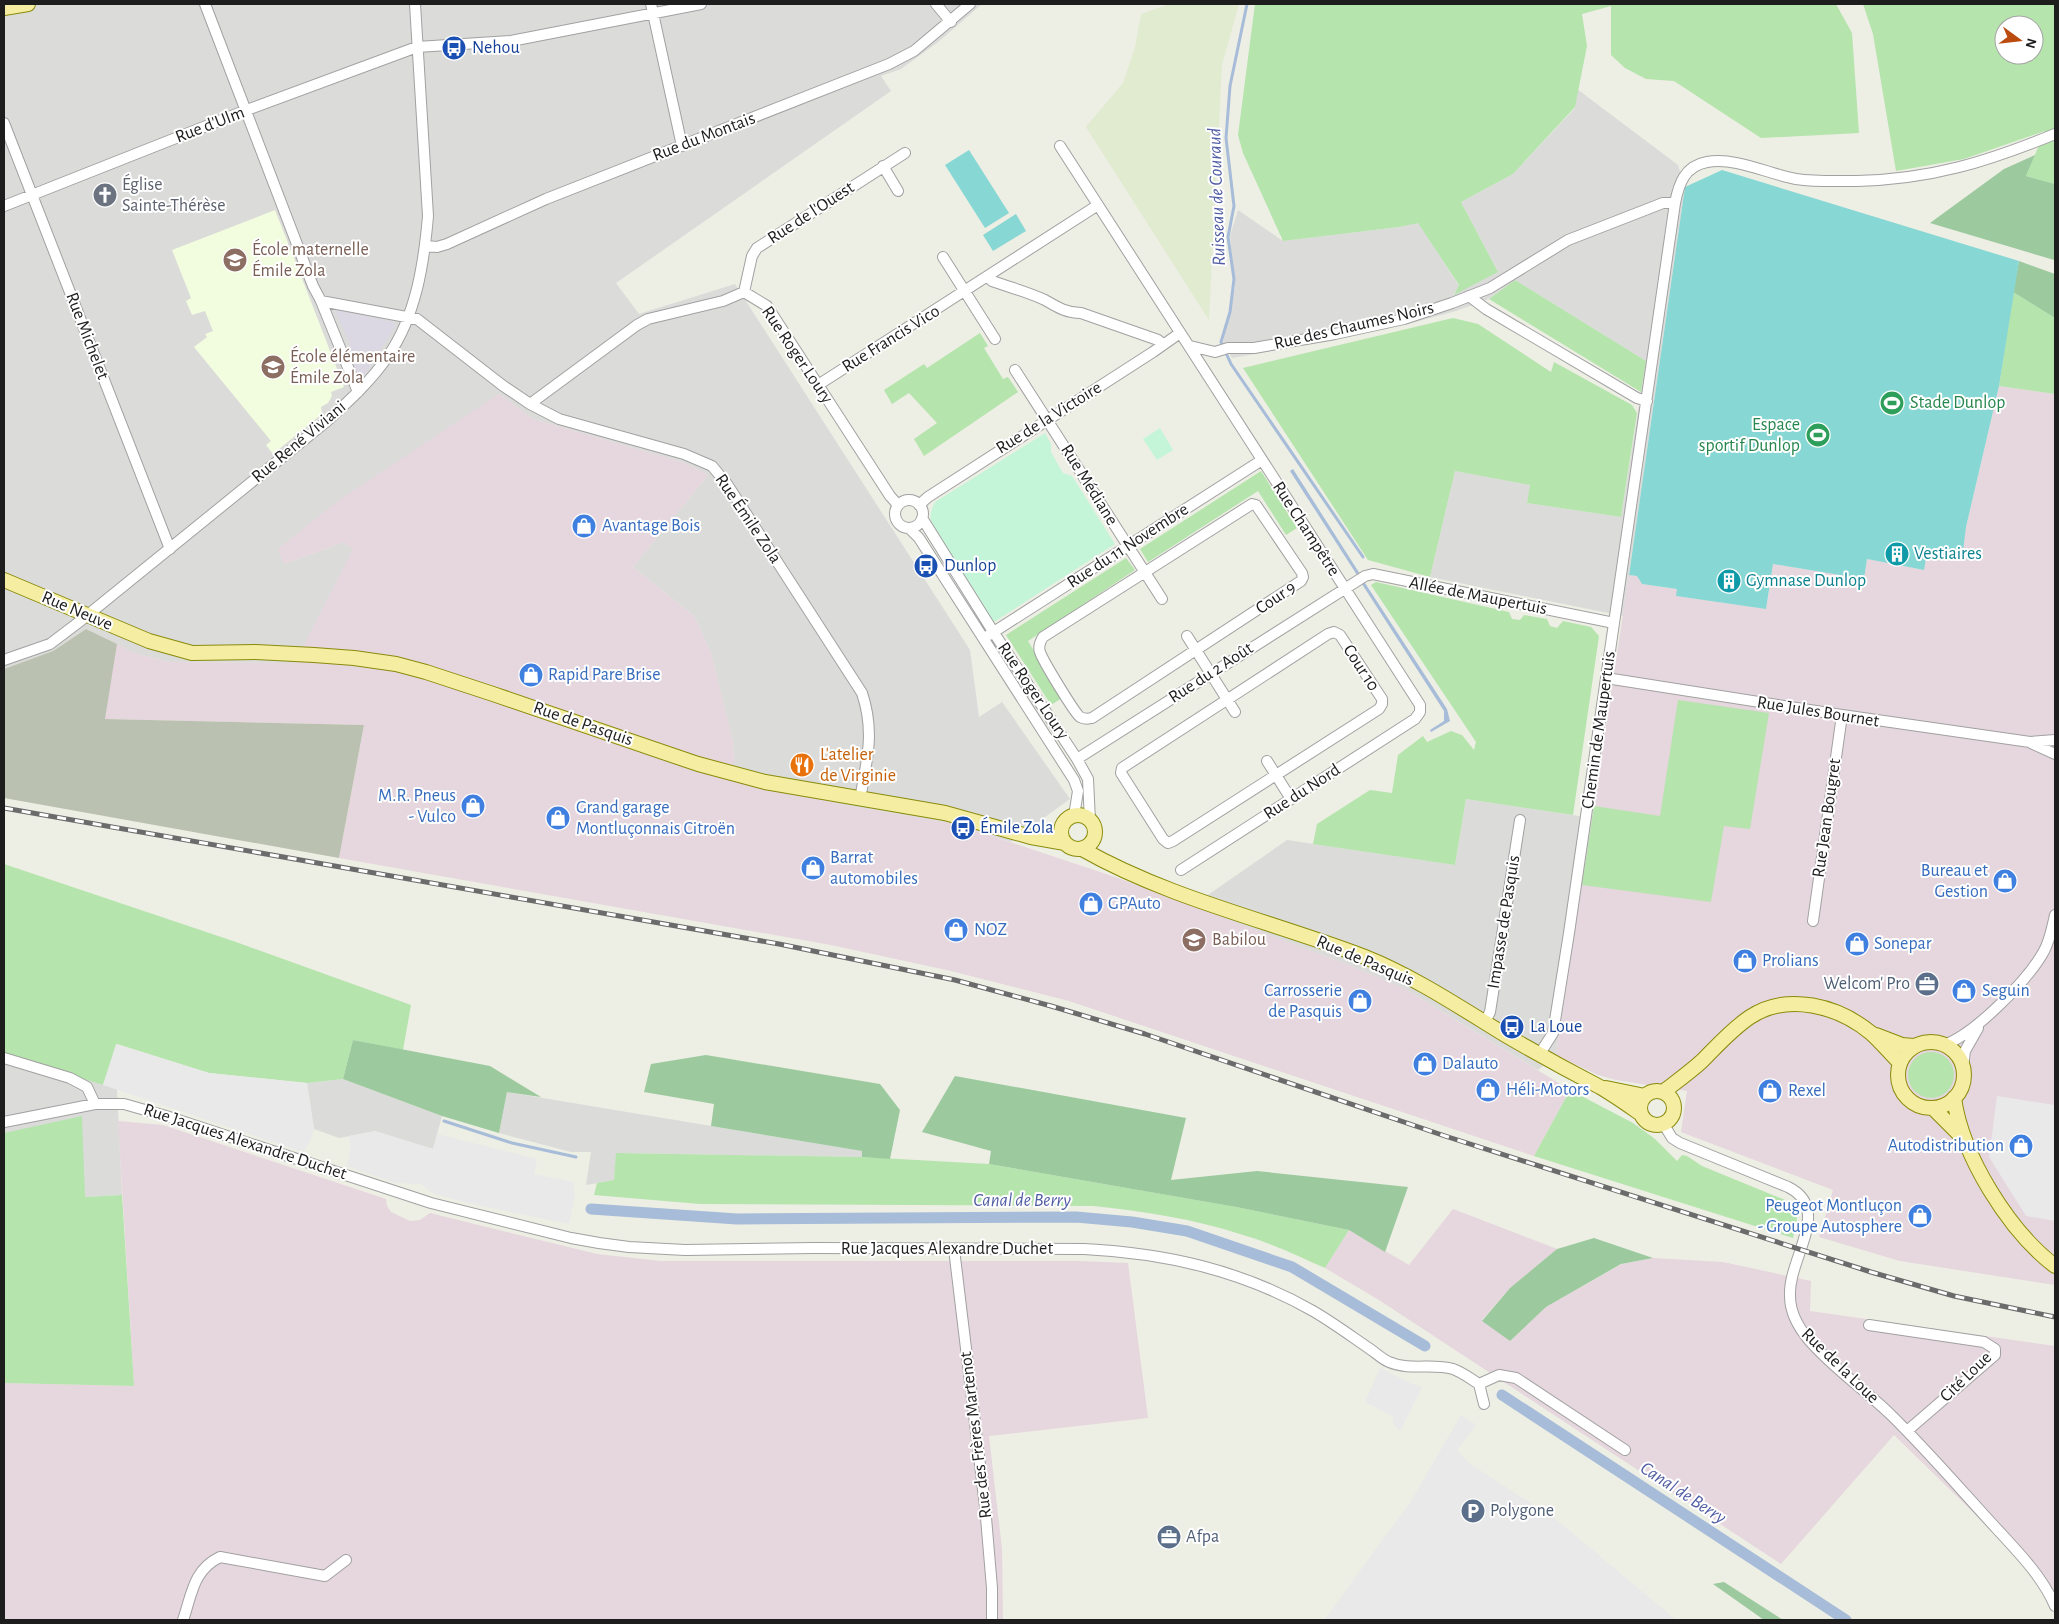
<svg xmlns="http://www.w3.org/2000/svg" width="2059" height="1624" viewBox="0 0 2059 1624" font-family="'Alegreya Sans',sans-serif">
<rect width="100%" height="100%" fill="#edeee4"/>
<path fill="#dbdbda" d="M4,4h978l-45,39 -36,26 -20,7 10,15 -275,192 23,31 96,-30 235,366 9,67 23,-15 68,97 -59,43 -55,-18 -106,-18 -115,-25 -2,-39 -22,-89 -17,-37 -61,-49 75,-92 -23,-12 -152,-44 -34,-25 -215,170 60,-22 10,7 -59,114 -126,-1 -35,-9 -48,-24 -33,22 -49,18z
M1577,89l101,76 7,22 -62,429 -193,-39 25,-106 76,14 -4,18 94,14 25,-156 -131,-81 -26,19 -33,12 -41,11 -86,19 -97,17 -9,-16 12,-55 -5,-51 8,-26 45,31 116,-14 19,-5 41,64 -5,8 44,-22 -37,-70 52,-28 62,-66z
M1466,799l126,19 -36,237 -18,15 -133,-81 -59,-25 -154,-58 95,-66 168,25z
M4,1054l113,35 5,106 -37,2 -45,-71 -36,7z
M343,1079l99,37 -9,33 -58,-18 -36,7 -25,-9 -7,-46z
M507,1092l355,59v6l-245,-4 -3,27 -28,5 5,-33h-20l-72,-19z"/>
<path fill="#e6d6de" d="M1999,386l56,8v891l-155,-24 -81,-24 14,-47 -152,-58 6,-41 -71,-11 -18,-5 -42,-20 73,-480 8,1 5,8 35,5v7l89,13 7,-45 91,15 3,-20 57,11 2,-17 35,6 5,-32z
M499,394l34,25 152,44 23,12 -75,92 61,49 17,37 22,89 2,39 115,25 106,18 162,54 228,86 59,25 165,101 -36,66 -465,-155 -118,-30 -120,-26 -492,-87 25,-133 -260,-6 13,-75 17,9 35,9 126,1 58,-114 -9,-7 -60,22 -6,-15 61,-49z
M118,1121l45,4 223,74 1,7 4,6 19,9 10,-1 10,-7 167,41 64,7h419l48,2 20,155 -159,18 13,113 1,71h-999v-237l130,3z
M1453,1209l104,40 -47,39 -28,32 28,21 36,-34 76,-43 31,-6 70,4 88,19 -1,30 245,35v246l-161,-157 -113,129 -402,-264 -54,-32 24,-38 60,35z"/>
<path fill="#f2fcde" d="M275,210l13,33v7h3l53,137 -13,5 1,4 -4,7 -7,4 1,7 -49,40 -7,-9 5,-4 -77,-94 13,-10 -2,-3 8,-3 -8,-20 -13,4 -6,-14 5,-3 -19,-48z"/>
<path fill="#bbc1b0" d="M86,629l31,15 -12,75 259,6 -25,133 -335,-60v-129l49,-18z"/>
<path fill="#e0ebd0" d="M1170,4h69l-17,61 -13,255 -123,-193 37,-44 12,-36 6,-33z"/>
<path fill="#b5e4ad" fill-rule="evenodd" d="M1255,4h581l16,29 7,100 -98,5 -87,-57 -28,-2 -21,-11 -14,-13v-49l-29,8 5,32 -12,61 -62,67 -52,28 37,70 -44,23 5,-10 -41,-62 -19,4 -116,14 -40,-88 -5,-18z
M1863,4h192v180l-29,-8 19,-45 -81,28 -68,12 -23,-137zM2004,25h30v30h-30z
M1515,280l131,81 -5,31 -152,-93z
M2013,292l42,26v76l-56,-8z
M1453,318l25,6 73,48 3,-10 78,43 5,8 -16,104 -94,-14 3,-18 -75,-14 -25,106 -62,-17 -125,-192z
M980,333l8,13 -4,2 19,31 5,-2 10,15 -94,64 -10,-17 23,-16 -28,-30 -17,11 -8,-14 40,-26 3,4z
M1261,471l36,57 -11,7 -28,-44 -110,71 -8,-13z
M1126,558l9,12 -107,71 34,57 -11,7 -45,-70z
M1376,582l133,30 3,7 8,1 4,-5 23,4 3,7 7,2 6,-7 28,6 8,9 -26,179 -107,-16 -11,66 -142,-21 4,-20 53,-34 22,3 6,-38 25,-19 4,6 24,-11 11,4 12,15 2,-8 -105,-157z
M1678,700l91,13 -19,116 -26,-3 -13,76 -129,-17 12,-79 66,10z
M4,864l232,78 175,63 -8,45 -50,-10 -10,39 -36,4 -98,-10 -92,-29 -14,41 -99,-31z
M1908 1075a23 23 0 1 1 46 0a23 23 0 1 1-46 0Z
M1570,1090l63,33 22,16 22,22 5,-6 5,1 15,10 88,36c10,14 7,20 3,36l-259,-82z
M82,1116l3,81 37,-2 12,191 -130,-3v-250z
M616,1153l246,4 127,7 247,43 113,23 -24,38c-27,-12 -54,-25 -82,-33 -49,-16 -99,-24 -150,-29l-393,-2 -106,-9 3,-12 17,-3z"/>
<path fill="#9cca9e" d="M2035,155l-9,21 29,8 -1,76 -124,-37 74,-54z
M2019,261l36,13v44l-42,-26z
M353,1040l137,26 51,31 -34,-5 -8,41 -57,-17 -99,-37z
M706,1055l174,29 20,26 -10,49 -28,-2v-6l-151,-25 3,-22 -70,-12 7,-28z
M955,1076l231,42 -15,62 86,-9 151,16 -23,65 -36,-22 -113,-23 -247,-43 2,-13 -69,-19z
M1594,1238l59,20 -32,6 -75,43 -36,34 -28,-20 28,-33 47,-39z
M1724,1582l59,38h-19l-51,-36z"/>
<path fill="#c4f5d9" d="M1160,428l13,22 -16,10 -14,-21z
M1045,433l6,11v8l12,21 9,3 43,68 -121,78 -61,-94c-4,-11 -3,-16 2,-26z"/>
<path fill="#87d7d4" d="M969,150l40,63 -24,15 -40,-63z
M1722,170l297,91 -20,125 -33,141 -4,32 -35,-6 -3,17 -57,-11 -3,20 -91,-15 -7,45 -90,-13 1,-7 -35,-5 -5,-8 -8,-1 56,-388z
M1016,214l10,17 -33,20 -10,-16z"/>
<path fill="#e9e9e9" d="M116,1044l93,29 98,10 7,46 -4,12 -6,10 -7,-1 -194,-65z
M1997,1096l58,9v116l-29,-5 -37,-59z
M375,1131l58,18 4,-15 100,25 -3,15 39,8 2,12 -6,30 -102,-21 -35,-10 -11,-9 -26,-1 -48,-17 4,-18 -2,-12z
M1380,1368l32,16 10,3 -22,44 -8,-9 2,-5 -29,-15z
M1461,1415l15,10 -19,25 12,13 89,58 118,99h-352l87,-119z"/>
<path fill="#dcd8e3" d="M339,310l54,12 3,3 -30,48 -7,5 -5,-3 -9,-21 5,-11 -15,-32z"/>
<path fill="#a7bcd8" d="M1293,469l67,105 -3,1 -67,-104z
M1363,580l84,129 3,12 -19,11 -1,-2 14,-9v-10l-84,-130z"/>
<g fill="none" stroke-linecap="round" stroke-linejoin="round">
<path stroke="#a7bcd8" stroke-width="3" d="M1247,4l-17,82 -4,52 8,68 -6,31 6,42 -4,33 -9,30 10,22 132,193
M444,1121l68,22 64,14"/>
<path stroke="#a7bcd8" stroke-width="11" d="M591,1209l146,10 339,-2 56,5 55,9 105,36 133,79
M1502,1395l344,225"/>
<defs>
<path id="minor" d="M205,4l108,282 8,15 37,91
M651,4l31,142
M936,4l15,18
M4,123l166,426
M1060,146l360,559v7l-5,7 -234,151
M883,166l15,25
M4,206l235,-93 178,-66 94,-6 190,-37
M426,246l11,1 10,-3 99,-45 343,-135 25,-13 56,-47
M943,257l52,82
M988,277l4,4c17,6 36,11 53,19 12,7 21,13 36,13l77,27 5,5
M744,292l8,-36 5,-8 148,-95
M1469,296l17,13 151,89 10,3
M321,301l96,18 85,66 28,19 29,15 125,35 28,12 15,18 135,209c13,39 5,67 -2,106
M1190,346l25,6 13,-4h26l81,-14 69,-15 48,-16 38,-15 78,-48 95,-37h12
M1015,370l147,229
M818,385l280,-180
M530,404l107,-79 11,-6 75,-18 21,-9 23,14 123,190 8,9
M895 514a14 14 0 1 1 28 0a14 14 0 1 1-28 0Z
M1252,504l4,1 46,68 1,4 -2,4 -209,137c-4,1 -8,1 -12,-1 -6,-5 -37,-56 -40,-65 -2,-5 0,-10 3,-15z
M919,505l9,-8 225,-145 27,-19
M922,518l72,115 83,126 11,20 2,42
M909,528l10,10 155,242 4,11 -4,25
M1334,632l6,3 42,64v5l-3,5 -206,132 -5,2 -5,-4 -42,-66 1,-5 206,-134z
M989,635l273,-175
M1187,636l48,76
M4,660l46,-16 29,-22 248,-201c22,-20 45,-41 61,-65 28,-40 36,-93 40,-140l-13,-212
M1606,678l236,37 188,27 25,-2
M2031,743l24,11
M1077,759l288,-183 8,-2 241,49
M1267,761l24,38
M1813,921l29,-206
M1485,1022l5,-10 30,-192
M1944,1045c31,-11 84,-65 100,-94 6,-11 8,-23 11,-36
M1539,1055l14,-22 16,-100 106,-730c4,-20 10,-37 32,-41 30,-5 61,12 89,17 20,3 41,2 61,2 75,-2 129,-19 198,-47
M4,1058l66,20 17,9 8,17
M1963,1066l2,-15 13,-23
M4,1122l91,-18h29l42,12 265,87 140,35 28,5 30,4 56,3 128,-2 271,1c81,4 157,21 229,62 19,11 38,25 57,38 6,4 12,10 19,13 21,9 43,1 64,7 9,3 18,10 26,15l5,20
M1663,1123l9,15 8,5 108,44c45,22 0,71 2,109 0,17 8,31 19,44 22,26 56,50 81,74 37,36 71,76 106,114 22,24 46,48 59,78
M954,1249l31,257 7,82v32
M1869,1325l115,17 11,7v6l-88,76
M1479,1384l20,-9 17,3 109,72
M183,1620c9,-26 10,-50 37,-63l105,19 21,-16"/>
<path id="major" d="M4,8l24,-4
M4,580l145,61 43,12 64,-1 58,3 40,3 42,6 30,8 67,22 205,70 67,18 180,31 86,24 34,6
M1061 832a17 17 0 1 1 34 0a17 17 0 1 1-34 0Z
M1082,849c88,50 189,72 283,108 50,20 96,51 142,79 31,18 62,35 93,51 14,8 28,18 41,27
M1876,1035l26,10 12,1
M1898 1075a33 33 0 1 1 66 0a33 33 0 1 1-66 0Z
M1606,1088l39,8
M1640 1108a17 17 0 1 1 34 0a17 17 0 1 1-34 0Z
M1663,1092c13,-10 27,-20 39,-31 15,-15 30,-32 48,-44 38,-25 88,-11 121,16 10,9 19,20 29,30
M1954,1098c8,58 55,133 101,168
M1933,1108l26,26"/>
</defs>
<use href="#minor" stroke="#a1a1a1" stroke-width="12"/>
<use href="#major" stroke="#898b0b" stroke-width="16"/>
<use href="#minor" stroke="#fff" stroke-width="10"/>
<use href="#major" stroke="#f4eda2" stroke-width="14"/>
<defs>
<path id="rail" d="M4,808l775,136 176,36 96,26 94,28 300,102 426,136 83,24 101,21"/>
</defs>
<use href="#rail" stroke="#6b6b6b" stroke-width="5"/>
<use href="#rail" stroke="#fff" stroke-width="3" stroke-dasharray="9" stroke-linecap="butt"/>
</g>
<defs>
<symbol id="bus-disc" viewBox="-11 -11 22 22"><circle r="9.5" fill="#1a4fb4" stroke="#fff"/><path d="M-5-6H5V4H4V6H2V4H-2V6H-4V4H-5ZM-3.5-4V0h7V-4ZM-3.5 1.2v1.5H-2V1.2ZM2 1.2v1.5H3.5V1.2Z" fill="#fff"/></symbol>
<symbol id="church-disc" viewBox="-11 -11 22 22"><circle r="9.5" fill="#6b7280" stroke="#fff"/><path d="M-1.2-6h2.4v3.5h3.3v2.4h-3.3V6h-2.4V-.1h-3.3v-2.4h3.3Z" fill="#fff"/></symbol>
<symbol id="school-disc" viewBox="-11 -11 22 22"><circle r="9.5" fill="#8d6e63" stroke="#fff"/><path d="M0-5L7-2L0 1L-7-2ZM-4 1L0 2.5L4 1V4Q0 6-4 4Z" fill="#fff"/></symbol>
<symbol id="stadium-disc" viewBox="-11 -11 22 22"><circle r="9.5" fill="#2e9e5b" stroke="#fff"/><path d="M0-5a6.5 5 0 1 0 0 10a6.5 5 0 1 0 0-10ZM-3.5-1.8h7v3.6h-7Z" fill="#fff"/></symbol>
<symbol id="shop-disc" viewBox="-11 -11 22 22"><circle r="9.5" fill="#3f7fe0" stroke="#fff"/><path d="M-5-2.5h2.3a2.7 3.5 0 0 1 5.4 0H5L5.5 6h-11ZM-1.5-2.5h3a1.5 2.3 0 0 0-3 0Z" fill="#fff"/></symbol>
<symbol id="building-disc" viewBox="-11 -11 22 22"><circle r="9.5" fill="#0f9aa8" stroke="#fff"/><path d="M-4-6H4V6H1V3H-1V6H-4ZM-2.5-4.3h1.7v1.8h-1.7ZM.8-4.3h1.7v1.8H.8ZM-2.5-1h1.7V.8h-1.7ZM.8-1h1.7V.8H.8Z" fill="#fff"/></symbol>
<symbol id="restaurant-disc" viewBox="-11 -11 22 22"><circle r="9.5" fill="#e8710a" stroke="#fff"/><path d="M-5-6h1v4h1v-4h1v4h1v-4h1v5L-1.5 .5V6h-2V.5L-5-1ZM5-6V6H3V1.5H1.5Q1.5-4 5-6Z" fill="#fff"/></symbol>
<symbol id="office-disc" viewBox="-11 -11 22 22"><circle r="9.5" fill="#5c6f8a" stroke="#fff"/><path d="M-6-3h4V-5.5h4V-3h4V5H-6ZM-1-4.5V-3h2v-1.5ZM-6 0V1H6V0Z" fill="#fff"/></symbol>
<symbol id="parking-disc" viewBox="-11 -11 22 22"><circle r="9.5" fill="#5c6f8a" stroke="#fff"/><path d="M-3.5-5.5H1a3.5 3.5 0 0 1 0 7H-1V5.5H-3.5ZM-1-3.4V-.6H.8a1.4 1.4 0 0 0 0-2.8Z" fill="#fff"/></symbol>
</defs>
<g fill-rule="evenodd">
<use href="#bus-disc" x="440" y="34" width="28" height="28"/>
<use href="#church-disc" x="91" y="181" width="28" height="28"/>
<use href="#school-disc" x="221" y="246" width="28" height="28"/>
<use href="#school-disc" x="259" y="353" width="28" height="28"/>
<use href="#stadium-disc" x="1878" y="389" width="28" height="28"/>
<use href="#stadium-disc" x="1804" y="421" width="28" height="28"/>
<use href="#shop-disc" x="570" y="512" width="28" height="28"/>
<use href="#building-disc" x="1883" y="540" width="28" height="28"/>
<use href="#bus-disc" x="912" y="552" width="28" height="28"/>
<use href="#building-disc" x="1715" y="567" width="28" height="28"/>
<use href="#shop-disc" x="517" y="661" width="28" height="28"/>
<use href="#restaurant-disc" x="788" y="751" width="28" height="28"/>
<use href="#shop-disc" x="459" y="792" width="28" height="28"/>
<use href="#shop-disc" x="544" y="804" width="28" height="28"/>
<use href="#bus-disc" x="949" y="814" width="28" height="28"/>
<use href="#shop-disc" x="799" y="854" width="28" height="28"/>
<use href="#shop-disc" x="1991" y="867" width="28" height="28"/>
<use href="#shop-disc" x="1077" y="890" width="28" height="28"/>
<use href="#shop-disc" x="942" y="916" width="28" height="28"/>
<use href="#school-disc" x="1180" y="926" width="28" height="28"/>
<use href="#shop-disc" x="1843" y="930" width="28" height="28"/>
<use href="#shop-disc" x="1731" y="947" width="28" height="28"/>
<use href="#office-disc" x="1913" y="970" width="28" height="28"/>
<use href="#shop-disc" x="1950" y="977" width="28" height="28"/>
<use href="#shop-disc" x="1346" y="987" width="28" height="28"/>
<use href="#bus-disc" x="1498" y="1013" width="28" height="28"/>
<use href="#shop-disc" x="1411" y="1050" width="28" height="28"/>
<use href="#shop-disc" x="1474" y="1076" width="28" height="28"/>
<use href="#shop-disc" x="1756" y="1077" width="28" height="28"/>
<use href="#shop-disc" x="2007" y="1132" width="28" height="28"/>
<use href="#shop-disc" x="1906" y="1202" width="28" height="28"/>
<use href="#parking-disc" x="1459" y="1497" width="28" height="28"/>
<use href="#office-disc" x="1155" y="1523" width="28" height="28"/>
</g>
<g text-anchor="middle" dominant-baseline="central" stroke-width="4" stroke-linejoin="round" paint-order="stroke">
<g font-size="18" fill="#164399" stroke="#fff" text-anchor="start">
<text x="472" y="48">Nehou</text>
<text x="944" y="566">Dunlop</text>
<text x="980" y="828">Émile Zola</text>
<text x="1530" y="1027">La Loue</text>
</g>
<g font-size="18" fill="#1d1d1d" stroke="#fff">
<text transform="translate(210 125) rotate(-21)">Rue d'Ulm</text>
<text transform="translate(704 137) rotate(-21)">Rue du Montais</text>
<text transform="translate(811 213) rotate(-33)">Rue de l'Ouest</text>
<text transform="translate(1354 326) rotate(-13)">Rue des Chaumes Noirs</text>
<text transform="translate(87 336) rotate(69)">Rue Michelet</text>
<text transform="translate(891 339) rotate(-32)">Rue Francis Vico</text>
<text transform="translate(797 355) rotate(56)">Rue Roger Loury</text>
<text transform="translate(1049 418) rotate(-32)">Rue de la Victoire</text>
<text transform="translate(299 442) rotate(-40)">Rue René Viviani</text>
<text transform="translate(1089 485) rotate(58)">Rue Médiane</text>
<text transform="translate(748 519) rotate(56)">Rue Émile Zola</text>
<text transform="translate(1306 529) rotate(57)">Rue Champêtre</text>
<text transform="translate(1128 546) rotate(-33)">Rue du 11 Novembre</text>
<text transform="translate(1478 596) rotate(11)">Allée de Maupertuis</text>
<text transform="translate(1276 598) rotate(-34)">Cour 9</text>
<text transform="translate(77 611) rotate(23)">Rue Neuve</text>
<text transform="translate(1361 668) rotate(57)">Cour 10</text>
<text transform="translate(1211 673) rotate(-33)">Rue du 2 Août</text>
<text transform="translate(1033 691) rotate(56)">Rue Roger Loury</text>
<text transform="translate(1818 712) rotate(9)">Rue Jules Bournet</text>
<text transform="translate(583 724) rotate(19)">Rue de Pasquis</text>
<text transform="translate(1599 730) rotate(-82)">Chemin de Maupertuis</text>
<text transform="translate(1302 792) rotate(-33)">Rue du Nord</text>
<text transform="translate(1827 818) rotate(-82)">Rue Jean Bougret</text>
<text transform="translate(1504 922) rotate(-81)">Impasse de Pasquis</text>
<text transform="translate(1365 961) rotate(23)">Rue de Pasquis</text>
<text transform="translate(245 1142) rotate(18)">Rue Jacques Alexandre Duchet</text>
<text x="947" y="1249">Rue Jacques Alexandre Duchet</text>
<text transform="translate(1840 1366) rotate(44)">Rue de la Loue</text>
<text transform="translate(1966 1377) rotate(-44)">Cité Loue</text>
<text transform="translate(976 1435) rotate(-97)">Rue des Frères Martenot</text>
</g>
<g font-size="18" fill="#5b616d" stroke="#fff" text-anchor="start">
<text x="122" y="185">Église<tspan x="122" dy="21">Sainte-Thérèse</tspan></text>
</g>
<g font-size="18" fill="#785e54" stroke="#fff" text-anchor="start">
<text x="252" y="250">École maternelle<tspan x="252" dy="21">Émile Zola</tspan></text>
<text x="290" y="357">École élémentaire<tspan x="290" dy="21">Émile Zola</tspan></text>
<text x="1212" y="940">Babilou</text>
</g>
<g font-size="18" fill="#27864d" stroke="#fff" text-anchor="start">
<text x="1910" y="403">Stade Dunlop</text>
<text x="1800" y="425" text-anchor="end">Espace<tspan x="1800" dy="21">sportif Dunlop</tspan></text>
</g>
<g font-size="18" fill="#366cbe" stroke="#fff" text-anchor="start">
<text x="602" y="526">Avantage Bois</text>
<text x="548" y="675">Rapid Pare Brise</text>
<text x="456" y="796" text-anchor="end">M.R. Pneus<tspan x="456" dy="21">- Vulco</tspan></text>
<text x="576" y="808">Grand garage<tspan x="576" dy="21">Montluçonnais Citroën</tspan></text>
<text x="830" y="858">Barrat<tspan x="830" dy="21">automobiles</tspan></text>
<text x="1988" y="871" text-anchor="end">Bureau et<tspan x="1988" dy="21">Gestion</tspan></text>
<text x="1108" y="904">GPAuto</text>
<text x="974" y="930">NOZ</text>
<text x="1874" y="944">Sonepar</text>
<text x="1762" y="961">Prolians</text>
<text x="1342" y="991" text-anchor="end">Carrosserie<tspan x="1342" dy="21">de Pasquis</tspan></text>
<text x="1982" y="991">Seguin</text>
<text x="1442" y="1064">Dalauto</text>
<text x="1506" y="1090">Héli-Motors</text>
<text x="1788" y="1091">Rexel</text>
<text x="2004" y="1146" text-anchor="end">Autodistribution</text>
<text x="1902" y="1206" text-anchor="end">Peugeot Montluçon<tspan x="1902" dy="21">- Groupe Autosphere</tspan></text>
</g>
<g font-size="18" fill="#0d838f" stroke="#fff" text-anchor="start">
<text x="1914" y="554">Vestiaires</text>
<text x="1746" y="581">Gymnase Dunlop</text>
</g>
<g font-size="18" fill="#c56008" stroke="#fff" text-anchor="start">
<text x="820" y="755">L'atelier<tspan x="820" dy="21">de Virginie</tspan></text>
</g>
<g font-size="18" fill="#4e5e75" stroke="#fff" text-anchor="start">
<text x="1910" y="984" text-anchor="end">Welcom' Pro</text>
<text x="1490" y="1511">Polygone</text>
<text x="1186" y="1537">Afpa</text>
</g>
<g font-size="19" font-style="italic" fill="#515ea5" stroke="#fff">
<text transform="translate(1217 197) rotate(-92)">Ruisseau de Couraud</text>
<text x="1022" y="1200">Canal de Berry</text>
<text transform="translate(1683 1493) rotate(33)">Canal de Berry</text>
</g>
</g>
<rect width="2059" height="1624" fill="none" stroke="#1d1d1d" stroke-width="10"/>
<g transform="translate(2019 40) rotate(105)"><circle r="24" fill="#ffffff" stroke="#a5a5a5"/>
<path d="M0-4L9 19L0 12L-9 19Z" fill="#bb4b0f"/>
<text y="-8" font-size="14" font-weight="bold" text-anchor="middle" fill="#1d1d1d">N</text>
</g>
</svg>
